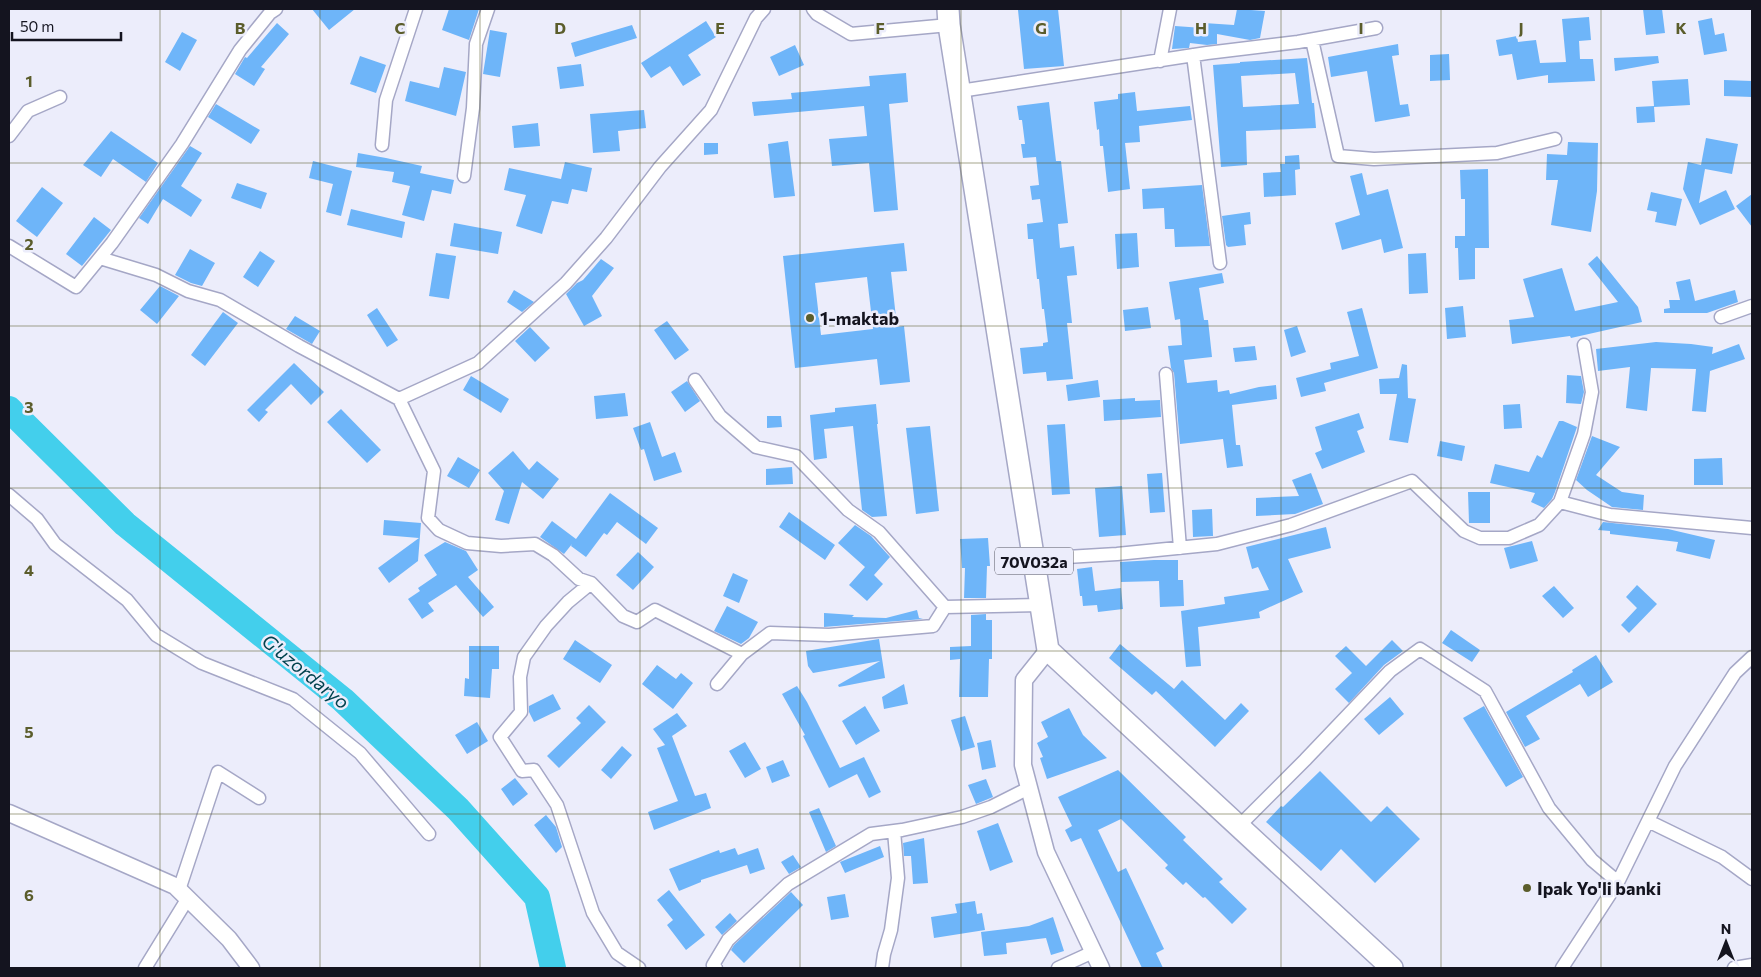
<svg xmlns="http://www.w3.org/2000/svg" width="1761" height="977" viewBox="0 0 1761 977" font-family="Commissioner,sans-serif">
<rect width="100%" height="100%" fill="#ecedfb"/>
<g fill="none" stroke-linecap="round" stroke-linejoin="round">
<path stroke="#43cfec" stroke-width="26" d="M9,409l116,115 218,176 115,109 79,88 16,71"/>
</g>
<path fill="#6eb5f9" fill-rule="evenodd" d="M312,9h43l-26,21z
M449,9h30l-10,31 -27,-10z
M1026,9h32l6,57 -40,3 -6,-59z
M1237,9l28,2 -5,27 -10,2 -33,-6v10l-10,1 -17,-2 -1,5 -17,1 3,-23 28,2 1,-5 30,2z
M1643,9h19l3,24 -19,2z
M1589,17l2,23 -12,1 1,18h13l2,22 -47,2v-8l-31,5 -5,-26 -13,2 -3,-16 21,-4 1,6 18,-2 4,23 26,-1 -4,-43z
M1712,18l3,17 9,-2 3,18 -23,4 -6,-34z
M706,21l10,16 -28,18 13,20 -18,11 -13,-20 -19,12 -10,-15z
M277,23l12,11 -28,33 4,2 -11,17 -19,-12 10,-17 2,1z
M632,25l5,13 -62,19 -4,-14z
M490,30l17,3 -7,44 -17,-3z
M182,32l15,8 -17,31 -15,-9z
M1398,44l1,11 -7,1 8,49 8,-1 2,12 -35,6 -8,-51 -36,6 -3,-20z
M795,45l9,20 -25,11 -9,-19z
M1449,54l1,26 -20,1v-26z
M360,56l26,9 -10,28 -26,-9z
M1658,56l1,7 -44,8 -1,-13z
M1307,58l5,45h2l2,25 -70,3 1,34 -26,2 -8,-102 27,-2v-1zM1295,73l4,31 -56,3 -2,-31z
M581,64l3,22 -24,3 -3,-22z
M444,67l22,5 -10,44 -51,-15 5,-20 29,7z
M906,73l2,29 -19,2 9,106 -24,2 -5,-49 -37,3 -3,-27 38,-3 -3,-30 -110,10 -2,-14 40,-3 -1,-6 79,-7 -1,-10z
M1688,79l2,26 -36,2 1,15 -18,1 -1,-16 18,-1 -2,-25z
M1724,80l28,1v16l-28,-1z
M1135,92l2,19 53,-5 2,14 -53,6 1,16 -15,1 5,46 -22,3 -5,-46h-3l-1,-17 -2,1 -3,-28 24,-3v-5z
M1049,102l7,59h5l7,62 -10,1 2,24 14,-2 3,29 -10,1 5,47h-5l6,56 -26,2 -1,-9 -23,2 -3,-26 23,-2v-3l5,-1 -4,-33h-2l-3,-30h-2l-4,-40h-5l-1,-15 16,-2 -3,-23 -8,1 -2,-14 9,-1 -3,-28 -13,1 -2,-14h4l-3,-24h-3l-2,-14z
M216,104l44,26 -9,14 -43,-27z
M644,110l2,18 -28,3 2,20 -27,2 -3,-39z
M538,123l2,23 -26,2 -2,-22z
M111,131l47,32 -12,19 -33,-23 -12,18 -18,-12z
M1706,138l32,6 -6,30 -27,-5 -6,34 27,-13 9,19 -35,16 -17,-36 5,-27 13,3z
M788,141l7,55 -21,2 -6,-54z
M1568,142l30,1 -1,48 -6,41 -40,-7 7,-45h-12l1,-26 20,1z
M704,143h14v11l-14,1z
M190,146l12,7 -21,33 21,14 -11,17 -28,-18 -15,25 -9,-6z
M358,153l28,5 36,8 -2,7 34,7 -3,14 -19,-4 -8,31 -22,-6 8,-29 -18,-4 2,-10 -38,-5z
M1299,155l1,14 -5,1 1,25 -32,2 -1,-24 18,-1 -1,-8h5v-8z
M313,161l39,10 -11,45 -15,-4 7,-28 -24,-6z
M565,162l27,6 -5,24 -15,-3 -4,15 -16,-3 -10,33 -26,-8 10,-31 -22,-5 5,-22 52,11z
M1488,169l1,79h-14v31l-16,1 -1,-32h-3v-12h10v-37h-4l-1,-29z
M1362,173l5,22 21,-6 15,59 -19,5 -3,-14 -39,11 -7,-27 25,-8 -10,-39z
M237,183l30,10 -6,16 -30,-11z
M1202,185l8,61 -35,1 -1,-18h-9l-1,-21 -21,1 -1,-20z
M42,187l21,16 -26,34 -21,-16z
M1651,192l31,7 -6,27 -21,-4 2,-10 -10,-2z
M1752,194v33l-16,-21z
M351,209l54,13 -3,16 -55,-13z
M1250,212l1,12 -7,1 2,20 -18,2 -2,-2 -4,-29z
M94,217l17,13 -29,36 -16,-12z
M454,223l48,9 -4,22 -48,-8z
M1137,233l2,34 -22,2 -2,-35z
M904,243l3,28 -16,1 6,55 7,-1 6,56 -30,3 -3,-26 -82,9 -12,-112zM867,277l6,52 -52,6 -6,-52z
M190,249l25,14 -13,23 -11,-3 -16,-8z
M260,251l15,10 -17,26 -15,-10z
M436,253l20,3 -7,43 -20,-3z
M1426,253l2,40 -19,1 -1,-40z
M1597,256l41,51 4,15 -71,16 -1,-2 -58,8 -3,-24 25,-3 -11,-38 39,-11 13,43 43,-9 -30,-38z
M601,259l13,9 -22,28 10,20 -18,10 -18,-32 11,-11 6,-3z
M1222,273l2,10 -25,5 5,32h4l4,37 -28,3 3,23 30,-3 1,12 11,-2 1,4 29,-7 17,-2 1,14 -45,6 4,40h4l3,21 -16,2 -4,-29 -43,5 -6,-71 -3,-5 -3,-22 14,-1 -2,-26 -5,1 -6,-38z
M1690,279l5,22 40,-11 3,12 -31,11h-43v-4l6,-1 -1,-8h11l-4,-18z
M160,286l19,10 -22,28 -17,-14z
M514,290l20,12 -12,10 -15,-10z
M1463,306l3,31 -19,2 -2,-31z
M1148,307l3,21 -26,3 -2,-21z
M377,308l21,32 -11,7 -20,-32z
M1362,308l16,60 -54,15 2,8 -25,6 -5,-19 35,-9 -1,-6 29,-7 -12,-44z
M223,312l15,11 -33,43 -14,-11z
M295,316l25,15 -8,13 -26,-15z
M667,321l22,29 -14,10 -21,-30z
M1297,326l9,26 -15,5 -7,-27z
M530,327l20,21 -15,14 -20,-21z
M1656,342l35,2 22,3 -1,7 27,-10 6,15 -35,12 -4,41 -14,-1 4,-42 -45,-1 -4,43 -21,-3 4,-41 -32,4 -2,-22z
M1255,346l2,14 -22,2 -2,-14z
M294,363l30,29 -13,13 -20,-21 -26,26 3,2 -9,10 -12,-12z
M1402,364l5,1 1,33 8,1 -8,44 -19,-3 8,-46h-17l-1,-15 20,-1z
M1567,375l14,1 3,16 -3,12 -15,-1z
M471,376l38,23 -8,14 -38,-23z
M1098,380l2,17 -32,4 -2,-16z
M687,381l13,20 -15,11 -14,-20z
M625,393l3,23 -32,3 -2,-23z
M1135,398v3l25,-1 1,17 -57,4 -1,-21z
M876,404l2,20h-1l10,92 -15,1 -10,-7 -9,-84 -29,3 3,29 -13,2 -4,-45 25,-3v-4z
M1520,404l2,24 -18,1 -1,-24z
M341,409l40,41 -14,13 -40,-41z
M1359,413l5,15 -7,3 8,21 -43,17 -7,-16 7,-3 -7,-23z
M767,416h14l1,11 -15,1z
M1559,421h4l14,6 -22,65 -3,7 -8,9 -13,-6 4,-9 -45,-10 5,-19 34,8 8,-17 5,3z
M650,422l12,35 13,-5 7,20 -28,9 -10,-32 -3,1 -8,-22z
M1065,424l5,70 -18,1 -5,-70z
M930,426l9,85 -23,3 -10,-86z
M1592,436l28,11 -24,28 26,17 22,3 -1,15 -31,-3 -25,-17 -11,-10z
M1440,441l25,5 -3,15 -25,-5z
M513,451l16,19 8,-9 22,18 -16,20 -21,-17 -13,42 -14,-4 9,-29 -16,-18z
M458,457l22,13 -11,18 -22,-12z
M1722,458l1,27h-29v-26z
M792,467l1,17 -27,1v-16z
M1162,473l3,39 -15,1 -3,-39z
M1311,473l12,31 -28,10 -39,2v-18l43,-2 -7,-16z
M1122,486l4,49 -27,2 -4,-49z
M1468,492h22v31h-21z
M610,493l48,35 -12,16 -29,-22 -10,13 -3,-2 -18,24 -15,-11 1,-2 -8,10 -24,-17 12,-16 24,18z
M1212,509l1,27 -20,1 -1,-27z
M789,512l46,33 -10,15 -46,-33z
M384,520l37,3 -3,38 -29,22 -11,-15 41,-30 -36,-3z
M1603,522l65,7 47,11 -5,19 -34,-8 2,-9 -68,-8v-3l-12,-1z
M855,525l16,11 19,21 -16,18 9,9 -16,17 -18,-16 16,-18 -27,-24z
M1326,527l5,21 -43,11 15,33 -44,20 1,6 -62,9 3,39 -15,1 -5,-56 44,-7 -1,-7 45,-7 -11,-23 -6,2 -6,-22z
M988,538l2,28h-3l-1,32h-22l1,-30h-3l-2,-29z
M1532,541l6,20 -28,8 -6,-21z
M445,542l21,9 12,19 -10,7 26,30 -11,10 -27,-32 -28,18 6,8 -12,8 -14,-20 12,-8 -2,-3 19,-13 -13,-20z
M638,552l16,15 -21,23 -17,-15z
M1154,560h24v20h5l1,26 -24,1 -1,-26 -38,1 -1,-20z
M1092,567l3,24 26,-3 2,21 -25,3 -1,-7 -14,1 -1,-10h-2l-3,-27z
M733,573l15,7 -9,23 -16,-7z
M1637,585l20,19 -28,29 -8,-8 16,-17 -11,-11z
M1554,586l20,22 -11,10 -21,-22z
M727,606l31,16 -9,16 -8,6 -27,-13z
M917,610l2,8 4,1 -99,8v-14l30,2 -2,2 34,1z
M986,614v6h6v39h-3l-1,38h-29l1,-38 -10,1v-13l21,-1v-31z
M1451,630l29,20 -8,12 -30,-19z
M879,639l6,39 -46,9 -1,-2 42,-24 -67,12 -5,-7 -2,-15z
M575,640l37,25 -12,18 -37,-24z
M1392,640l11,11 -19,14 -35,38 -14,-14 17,-16 -17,-17 11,-10 20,20z
M1120,644l54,45 8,-9 43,40 16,-17 8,8 -34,36 -59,-56 -4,4 -43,-37z
M469,646h30v23h-7l-2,29 -26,-2 1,-18 4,1z
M1596,655l17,27 -25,15 -8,-13 -54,32 14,23 -15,8 -19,-35 67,-40 -1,-2z
M657,665l19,14 5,-6 12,10 -20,26 -31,-25z
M904,684l4,20 -24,5 -2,-12z
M797,686l10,16 33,66 24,-11 17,35 -12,6 -12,-24 -28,14 -26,-52 2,-1 -23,-41z
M553,694l8,15 -27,13 -5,-10v-6z
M1390,697l14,17 -25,21 -15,-16z
M589,705l17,17 -47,46 -12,-12 34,-33 -5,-5z
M865,706l15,25 -24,14 -14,-24z
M1484,706l39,71 -17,10 -43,-69z
M1069,708l14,27 24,23 -60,21 -7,-21 3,-1 -6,-14 11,-6 -7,-15z
M677,713l10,13 -15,10 23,60 11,-3 5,15 -57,22 -6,-18 30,-11 -21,-53 8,-3 -12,-16z
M965,716l10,31 -14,4 -10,-31z
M477,722l11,19 -21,13 -12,-19z
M991,740l5,27 -14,3 -5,-27z
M745,742l16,27 -16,9 -16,-27z
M622,746l10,9 -21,24 -10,-9z
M783,760l7,16 -18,7 -6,-16z
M1118,770l68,67 -3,3 40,39 -4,3 28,27 -15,15 -27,-27 -2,1 -17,-16 -3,3 -18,-17 3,-3 -47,-46 -23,11 20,42 8,-4 38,81 -8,4 7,15h-21l-61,-130 -10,4 -6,-12 7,-4 -14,-29z
M1320,771l51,51 16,-16 33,33 -45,44 -34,-34 -20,22 -55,-49 15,-16 2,1z
M515,778l13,16 -15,12 -12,-17z
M986,779l7,18 -17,7 -8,-19z
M819,808l17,38 -10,6 -17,-40z
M546,815l10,12 6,20 -6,6 -22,-28z
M998,823l15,39 -23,9 -13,-40z
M924,838l4,45 -15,1 -2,-28h-7l-1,-13z
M880,846l4,11 -39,16 -5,-11z
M735,848l3,7 20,-7 7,21 -15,5 -3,-9 -46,15v2l-22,9 -10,-22 50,-19 1,3z
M793,855l8,12 -12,7 -8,-12z
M669,890l36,45 -19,15 -19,-25 6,-5 -16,-20z
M791,892l12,13 -59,58 -13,-13 3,-5z
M845,894l4,23 -18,3 -4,-23z
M975,901l2,13 5,-1 3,17 -51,8 -3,-21 26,-4 -2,-9z
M730,913l7,8 -15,14 -7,-8z
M1053,917l11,34 -13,4 -5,-17 -40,5 1,11 -23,2 -3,-24 48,-6z"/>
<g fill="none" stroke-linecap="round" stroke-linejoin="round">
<defs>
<path id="minor" d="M813,9l4,5 34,20 98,-9
M1312,40l26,116 36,3 123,-6 58,-14
M1193,55l27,208
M1160,61l10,-52
M960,91l247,-38 91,-11 78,-14
M9,136l19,-25 32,-14
M382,145l4,-45 30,-91
M464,176l9,-68 3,-64 12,-35
M9,246l67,41 36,-44 70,-99 58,-94 30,-37 6,-4
M100,258l56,17 32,16 32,9 79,46 100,53 79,-36 88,-80 40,-45 54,-71 51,-57 45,-92 8,-9
M1721,317l31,-11
M1166,374l14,174
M695,380l25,36 36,31 40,9 52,54 31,22 66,75
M399,399l35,72 -6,47 11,12 28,13 34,3 34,-2 18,11 26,24 12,4 32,33 14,6 18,-12 87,44
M9,495l28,24 18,25 72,56 29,35 46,28 91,36 67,54 69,81
M1560,502l50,13 142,13
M1033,559l84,-5 100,-10 74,-19 121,-44 52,50 16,7h29l30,-13 21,-23 24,-68 8,-42 -8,-47
M591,583l-23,19 -22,24 -22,31 -4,20 1,35 -21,25 22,34 12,-1 23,35 36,108 24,40 22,15
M717,684l25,-30 28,-21 59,2 104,-9 12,-19 96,-2
M1648,821l74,36 30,22
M1238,827l67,-67 85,-89 30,-22 65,42 64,117 43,52 26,22
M179,890l39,-118 41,26
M145,968l43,-70
M716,968l-3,-3 15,-25 60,-56 83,-50 31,-4 60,-13 29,-10 38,-19
M882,968l2,-14 7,-24 7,-52 -4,-47
M1058,968l35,-16
M1562,968l56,-86 57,-116 60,-93 17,-16
M1734,968l18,-3"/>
<path id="tertiary" d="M1048,650l-24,30 -1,85 23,87 55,116
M9,813l166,73 54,53 22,29"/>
<path id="primary" d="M948,9l1,16 99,625 344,318"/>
</defs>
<use href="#minor" stroke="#a5a7c6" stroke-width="15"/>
<use href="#tertiary" stroke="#a5a7c6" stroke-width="19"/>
<use href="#primary" stroke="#a5a7c6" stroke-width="24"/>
<use href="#minor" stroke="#fff" stroke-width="12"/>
<use href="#tertiary" stroke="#fff" stroke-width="16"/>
<use href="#primary" stroke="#fff" stroke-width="21"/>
</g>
<path fill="none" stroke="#5b5d2b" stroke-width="1" stroke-opacity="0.55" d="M160,9v959M320,9v959M480,9v959M640,9v959M800,9v959M961,9v959M1121,9v959M1281,9v959M1441,9v959M1601,9v959M9,163h1743M9,326h1743M9,488h1743M9,651h1743M9,814h1743"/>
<g fill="#5b5d2b" stroke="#ecedfb" stroke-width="2">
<circle cx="810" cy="318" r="5"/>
<circle cx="1527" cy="888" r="5"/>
</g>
<g text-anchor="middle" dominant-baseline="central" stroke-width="5" stroke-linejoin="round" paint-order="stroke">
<rect fill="#ecedfb" stroke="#555561" stroke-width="1" x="995" y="547.5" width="78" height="27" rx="4"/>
<g font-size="16" font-weight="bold" fill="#14141f">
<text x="1034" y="561">70V032a</text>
</g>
<g font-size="18" font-weight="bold" fill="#14141f" stroke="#ecedfb" text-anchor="start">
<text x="820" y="318">1-maktab</text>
<text x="1537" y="888">Ipak Yo'li banki</text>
</g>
<g font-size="19" font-style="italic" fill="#01424e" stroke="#ecedfb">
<text transform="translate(306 671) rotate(39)">G'uzordaryo</text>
</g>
</g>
<g font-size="16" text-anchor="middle" font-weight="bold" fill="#5b5d2b" stroke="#ecedfb" stroke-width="5" stroke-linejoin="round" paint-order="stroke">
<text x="240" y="34">B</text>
<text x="400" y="34">C</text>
<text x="560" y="34">D</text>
<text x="720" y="34">E</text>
<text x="880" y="34">F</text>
<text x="1041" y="34">G</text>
<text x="1201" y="34">H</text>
<text x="1361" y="34">I</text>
<text x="1521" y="34">J</text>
<text x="1681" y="34">K</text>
<text x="29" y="87">1</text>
<text x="29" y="250">2</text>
<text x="29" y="413">3</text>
<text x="29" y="576">4</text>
<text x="29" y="738">5</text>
<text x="29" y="901">6</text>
</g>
<rect width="1761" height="977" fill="none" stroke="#14141f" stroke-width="20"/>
<g transform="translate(1726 942)" stroke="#ecedfb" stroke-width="4" paint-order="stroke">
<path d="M0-4L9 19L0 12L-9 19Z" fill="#14141f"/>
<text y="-8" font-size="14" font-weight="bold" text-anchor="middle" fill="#14141f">N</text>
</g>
<path d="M12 32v8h109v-8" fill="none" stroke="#14141f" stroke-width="2.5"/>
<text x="20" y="32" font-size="15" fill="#14141f" stroke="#ecedfb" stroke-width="4" paint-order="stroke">50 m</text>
</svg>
